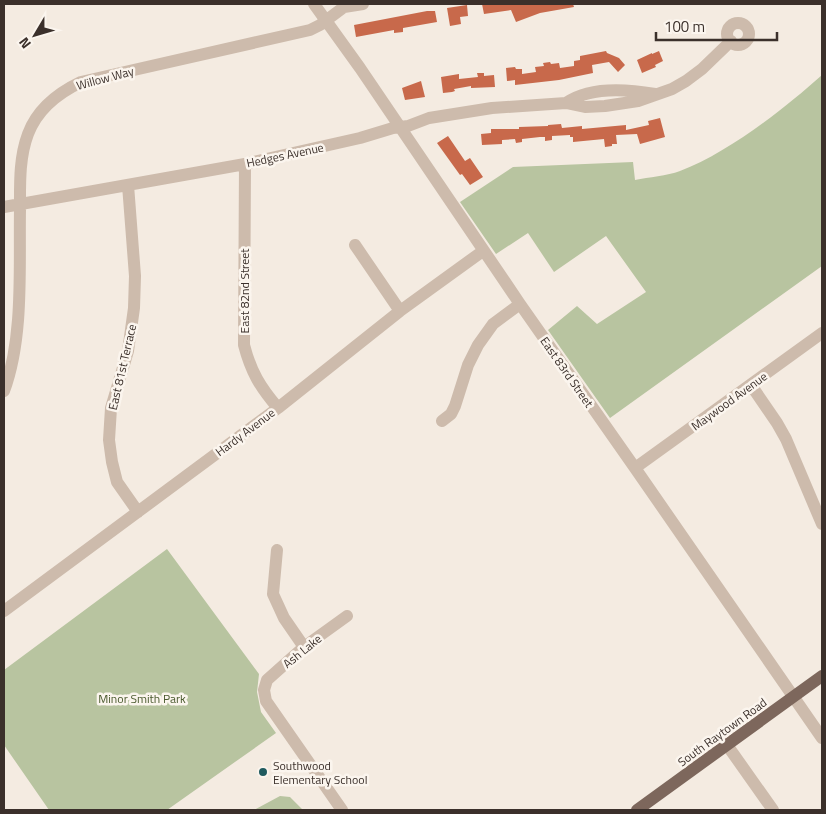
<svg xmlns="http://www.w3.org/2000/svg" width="826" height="814" viewBox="0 0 826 814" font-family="'Titillium Web',sans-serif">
<rect width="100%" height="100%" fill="#f4ebe1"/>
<path fill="#b8c4a0" d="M822,75v191l-212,152 -62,-88 29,-24 20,18 49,-32 -40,-56 -52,36 -26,-39 -32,21 -36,-52 53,-35 120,-5 2,18c14,-3 32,-4 45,-9 48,-18 104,-62 142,-96z
M167,549l92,125 -2,18 4,20 15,21 -109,77h-118l-45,-65v-75z
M280,796l10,1 13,13h-49z"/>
<path fill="#c8694b" d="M482,4h44v1l4,-1h43l1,3 -34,6 -24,9 -5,-12 -27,4z
M467,5l1,11 -8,1 1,7 -11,2 -3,-18z
M427,11h8l2,11 -34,6v4l-9,1v-3l-38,7 -2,-12z
M606,51l1,2 12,5 6,7 -7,7 -9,-10 -17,3 1,8 -34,7 -44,5v-5l-8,1 -1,-13 9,-1 1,2h6v5l14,-2 -1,-5 9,-1 -1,-3 7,-1 1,2 8,-1 1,5 14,-2v-5l6,-1v-4z
M659,51l4,10 -8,4 1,2 -14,6 -5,-13 15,-7v1z
M477,73h7v3l10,-1 1,12 -24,1v-2l-17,3 1,2 -3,1 -9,1 -2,-16 18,-3v5l19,-2z
M421,81l4,16 -20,3 -3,-12z
M660,118l5,19 -25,7 -3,-10 -21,1 1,9h-5v2l-7,1 -1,-8 -31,3v-5h-3v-2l-18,1v4l-7,1v-4h-5l-18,2v3l-6,1 -1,-4 -13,1v4l-20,1 -1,-11 10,-1v-4h28v-2l29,-1v-1l13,-1 1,4 20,-2v3l44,-4v5l23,-5 -1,-4z
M448,136l17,25 5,-3 13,19 -13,8 -8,-11 -2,1 -23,-32z"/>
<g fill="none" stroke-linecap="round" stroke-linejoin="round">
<path stroke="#cdbbac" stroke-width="12" d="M314,4l46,64 160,236 115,164 187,270
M727 34a11 11 0 1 1 22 0a11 11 0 1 1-22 0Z
M566,103c24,-17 61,-14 89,-9
M245,164l-1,181c7,27 16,42 34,63
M128,185l7,91 -1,32 -6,43 -17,57 -2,32 3,22 5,20 21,30
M4,207l241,-43 115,-26 33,-10 15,-2 21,-8 63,-10 74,-5 19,4 20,-1 33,-5 34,-12 14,-8 16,-12 29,-28
M355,245l45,66
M751,385l26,38 9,16 36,85
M4,391c20,-54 15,-124 16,-181 0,-26 -1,-52 8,-76 9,-24 30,-41 53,-52l229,-52 10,-5 24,-18 19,-3
M442,421l9,-7 4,-8 13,-41 10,-20 15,-21 27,-20
M635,468l187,-135
M277,550l-4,44 11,24 20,29
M4,611l274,-203 122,-97 83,-60
M727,745l46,65
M342,810l-76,-109 -2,-11 3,-10 37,-33 43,-31"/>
<path stroke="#7d675c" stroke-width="12" d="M637,810l185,-134"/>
</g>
<circle fill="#1f5a5e" stroke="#fbf5ee" stroke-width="2" cx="263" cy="772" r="5"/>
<g text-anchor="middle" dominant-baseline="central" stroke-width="5" stroke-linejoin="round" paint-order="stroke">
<g font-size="12" fill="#3b302b" stroke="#fbf5ee">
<text transform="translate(105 78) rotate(-15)">Willow Way</text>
<text transform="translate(285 155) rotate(-12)">Hedges Avenue</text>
<text transform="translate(244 291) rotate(-90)">East 82nd Street</text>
<text transform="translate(122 367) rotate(-77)">East 81st Terrace</text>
<text transform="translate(567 372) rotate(55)">East 83rd Street</text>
<text transform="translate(729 401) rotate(-36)">Maywood Avenue</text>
<text transform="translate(245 432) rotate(-37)">Hardy Avenue</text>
<text transform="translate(302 651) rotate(-39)">Ash Lake</text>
<text transform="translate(722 732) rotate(-36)">South Raytown Road</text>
</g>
<g font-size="12" fill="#4a5a2e" stroke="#fbf5ee">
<text x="142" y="698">Minor Smith Park</text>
</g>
<g font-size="12" fill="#3b302b" stroke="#fbf5ee" text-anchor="start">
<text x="273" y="765">Southwood<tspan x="273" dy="14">Elementary School</tspan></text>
</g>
</g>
<rect width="826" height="814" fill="none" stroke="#3b302b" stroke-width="10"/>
<g transform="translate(35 35) rotate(232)" stroke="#fbf5ee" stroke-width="4" paint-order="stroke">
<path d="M0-4L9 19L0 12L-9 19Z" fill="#3b302b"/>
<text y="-8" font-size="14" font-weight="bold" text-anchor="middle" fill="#3b302b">N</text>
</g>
<path d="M656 32v8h121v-8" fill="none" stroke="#3b302b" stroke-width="2.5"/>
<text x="664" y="32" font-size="15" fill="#3b302b" stroke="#fbf5ee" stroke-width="4" paint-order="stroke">100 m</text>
</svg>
